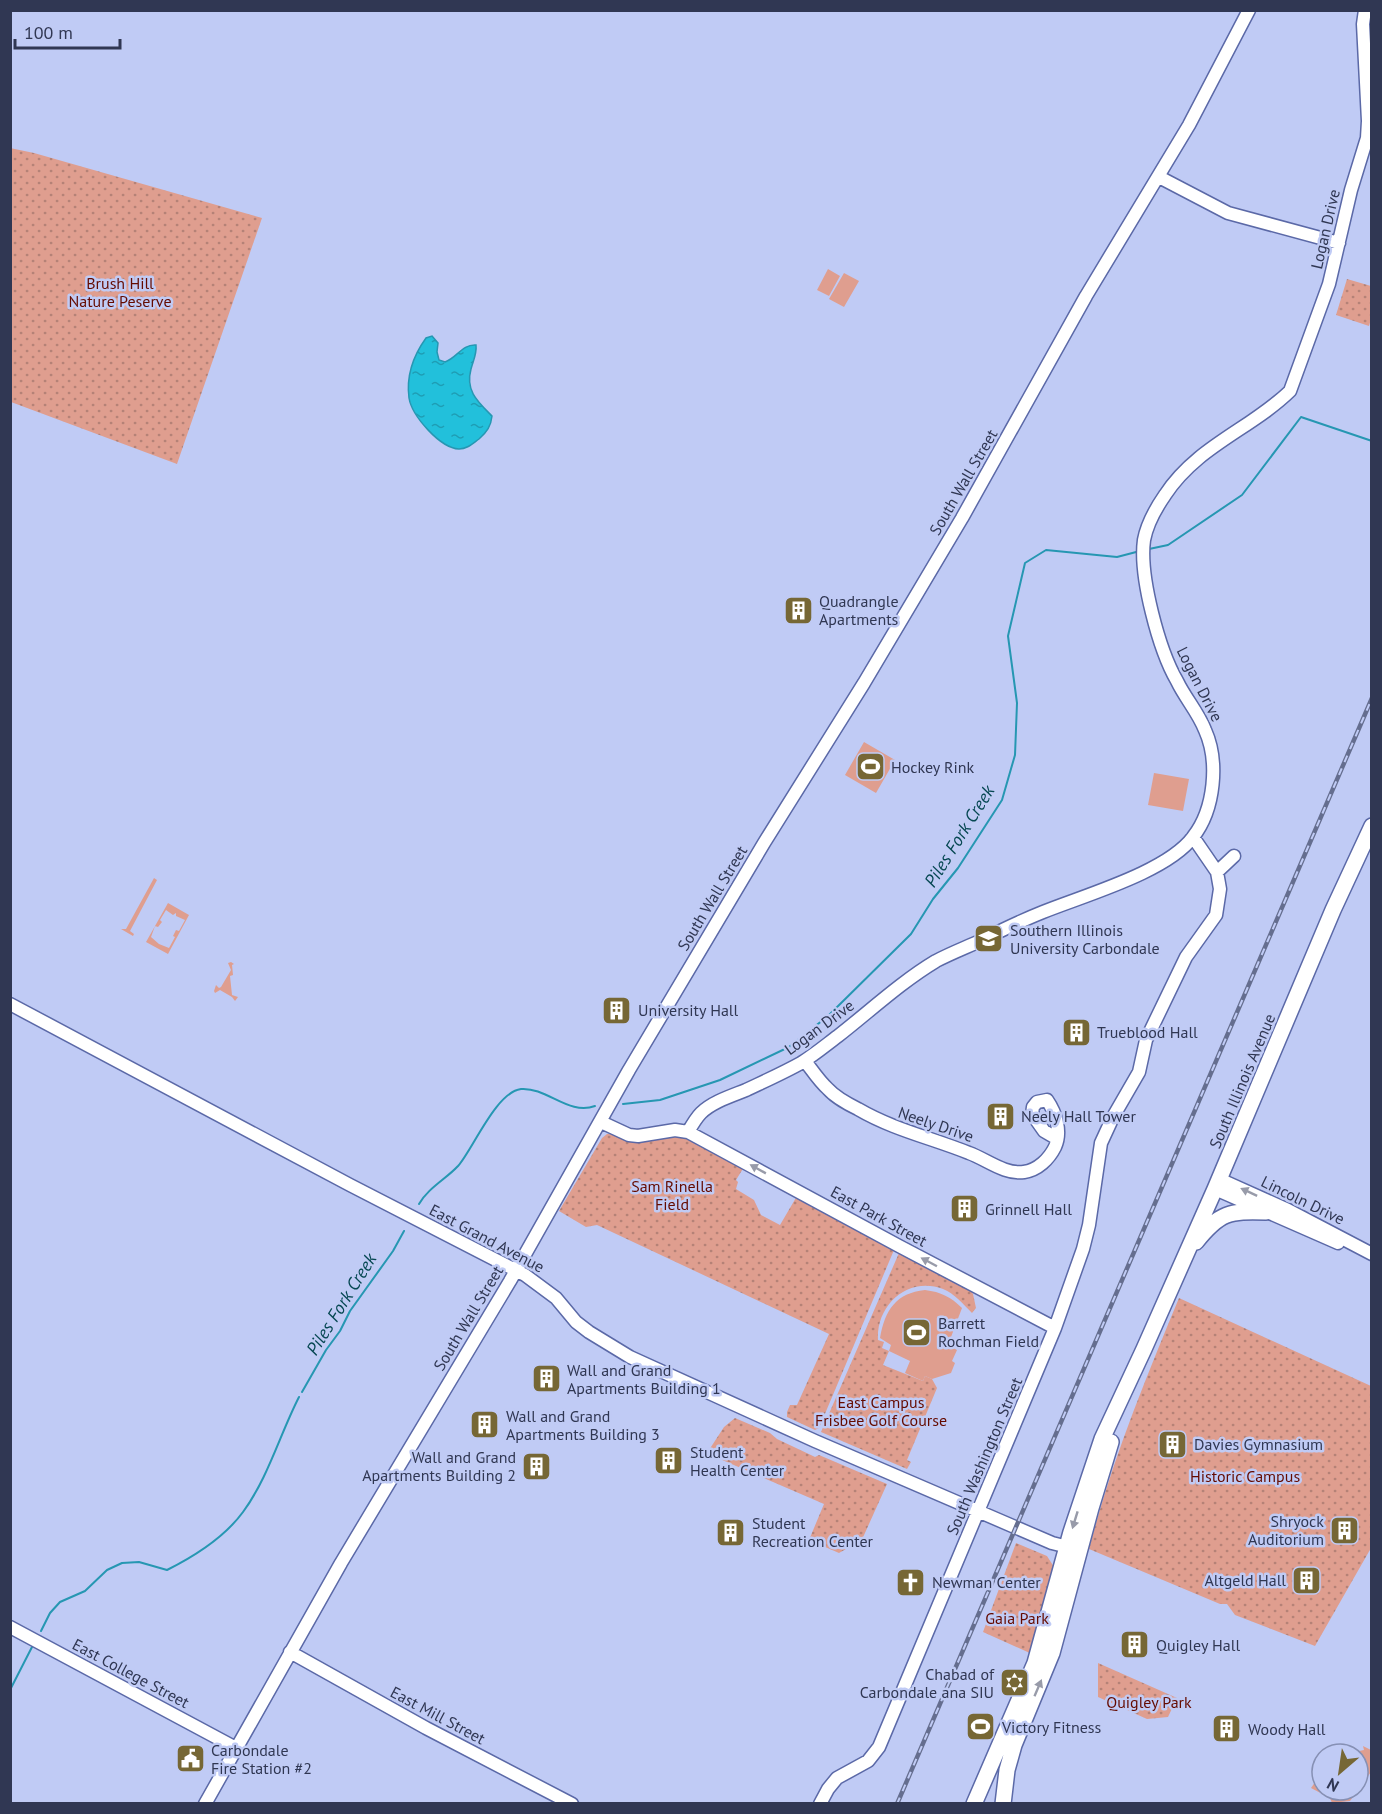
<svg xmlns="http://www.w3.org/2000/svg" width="1382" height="1814" viewBox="0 0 1382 1814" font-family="'PT Sans',sans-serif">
<defs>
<pattern id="park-dots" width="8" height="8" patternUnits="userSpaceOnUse" patternTransform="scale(1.5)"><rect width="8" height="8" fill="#df9e8f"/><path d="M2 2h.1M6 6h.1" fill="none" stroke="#b58277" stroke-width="1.8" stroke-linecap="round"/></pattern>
<pattern id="water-ripples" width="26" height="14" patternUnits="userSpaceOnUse" patternTransform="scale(1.5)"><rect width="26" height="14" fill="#22c0db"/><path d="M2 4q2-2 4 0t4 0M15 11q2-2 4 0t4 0" fill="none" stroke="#1e9db4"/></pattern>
</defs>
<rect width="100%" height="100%" fill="#c0cbf5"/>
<path fill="#df9e8f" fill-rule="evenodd" d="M828,269l12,7 -11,20 -12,-6z
M844,273l15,8 -15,26 -15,-8z
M864,742l31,18 -19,33 -31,-18z
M1154,773l35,6 -6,32 -35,-6z
M154,878l3,2 -27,51 4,3 -1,2 -12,-7h5z
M168,903l21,12 -21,39 -22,-12zM166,910l7,5 3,-2v3l9,4 -6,11 -3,-1 -3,6 2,1 -6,11 -10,-4 -8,-7 4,-11 3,1 4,-5 -2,-2z
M231,962l3,2 -2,1 1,10 -3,1 2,19 6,2 -3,4 -3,-4 -12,-7 -5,3 -1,-2 2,-6 3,3 2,-1 10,-17 -3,-7z
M925,1290c16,2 26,7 37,18l-14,37 9,5 -5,11 3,2 -4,10 -19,6 -7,-3 -2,5 -18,-8 5,-12 -21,-10 2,-6 -11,-7c5,-28 16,-45 45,-48z
M1363,1746l8,4v22l-21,29 -18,2 -2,-5 -19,-10 11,-16v18h36v-36h-22l6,-5h5l2,4 15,-3z"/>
<path fill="url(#park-dots)" d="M10,148l24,5 228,65 -85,246 -166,-62z
M1347,279l24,7v33l-2,7 -33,-11z
M607,1134l68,2 14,2 55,29 -8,13 2,2 -2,7 18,11 7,15 19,10 17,-29 97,54 -75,178 -4,2 -28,-13v-5l3,-7h7l32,-71 -232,-109 -11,2 -27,-16 43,-73z
M899,1253l22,9 47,24 5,8 3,14 -4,5c-9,-9 -17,-19 -29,-24 -35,-13 -67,16 -65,51l6,2 -2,6 7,3 -6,14 40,16 2,-5 7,3 5,9 -30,72 4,2 -4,7 -86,-37z
M1179,1298l192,88v162l-56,98 -80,-31 -8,-11h-7l-131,-55c22,-86 56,-169 90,-251z
M735,1418l35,15 7,6 36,17 2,1 4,-2 68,29 -27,60 -9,-3 -5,8 -7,4 -30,-13 15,-36 -111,-48 1,-2 -5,-4 15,-23z
M1016,1543l31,13 7,11 -22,87 -49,-22z
M1098,1663l79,35 -9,19 -21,2 -49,-22z"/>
<path fill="url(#water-ripples)" stroke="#2697b2" stroke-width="1.5" d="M432,336l6,7 -1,9 2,8 6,2c12,-4 17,-18 31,-17 1,9 -3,16 -5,24 -6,22 7,33 21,47 -1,10 -5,16 -13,23 -7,5 -12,10 -20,10 -19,-1 -47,-33 -50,-51 -3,-23 4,-42 17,-60z"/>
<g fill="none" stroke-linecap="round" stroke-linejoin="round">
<path stroke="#2697b2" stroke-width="2" d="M1149,549l19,-4 74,-50 59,-78 71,24
M623,1104l37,-4 60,-20 69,-33 39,-31 83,-82 22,-35 25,-31 44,-68 13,-45 2,-52 -9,-67 17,-73 21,-13 71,7 23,-6
M419,1204c9,-16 27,-25 39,-38 15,-17 38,-74 63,-77 26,-2 48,27 74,17
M302,1392l24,-42 14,-19 10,-20 43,-60 11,-20
M41,1631l9,-18 10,-11 25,-11 22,-21 15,-7 17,-1 28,8c28,-14 57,-32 76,-58 25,-34 37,-78 56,-115
M10,1690l22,-43"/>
<defs>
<path id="secondary" d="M1159,177l69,36 111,30
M1217,872l17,-16
M10,1004l340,181 175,90 31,23 20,24 13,10 41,25 185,84 237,102 24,6
M805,1061c7,9 14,20 23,28 8,9 20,15 30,20 36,21 74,29 111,44 17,6 36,22 55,19 14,-2 25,-13 31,-25 7,-15 1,-34 -8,-47l-10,2 -4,5 -1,7 12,17 12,7
M601,1122l28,13 9,1 37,-6 13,2c4,-7 8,-14 13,-19 11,-11 30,-17 45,-23 19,-9 37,-17 55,-27 13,-8 25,-18 37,-27 32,-25 63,-54 98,-75 15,-8 31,-14 46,-21 20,-10 41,-20 61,-28 42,-17 124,-40 150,-75 22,-28 26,-76 12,-107 -7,-18 -20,-32 -28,-49 -18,-31 -38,-105 -33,-141 3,-16 12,-32 21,-45 32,-49 86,-66 125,-104l39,-107 22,-94 16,-52 1,-17 -5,-97 2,-14
M688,1132l211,114 156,82
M1219,1179l69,31 84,44
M1215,1189l123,54
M10,1627l226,121
M290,1652l136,76 146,76
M205,1804l136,-241 169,-282 119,-211 135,-227 100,-160 98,-165 124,-222 103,-171 60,-115
M820,1804l8,-15 9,-11 31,-17 11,-14 176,-419 28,-79 6,-24 12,-82 12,-26 26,-45 7,-32 40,-83 30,-42 4,-26 -3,-17 -24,-35"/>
<path id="highway" d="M1196,1242c24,-30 33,-31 70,-30
M974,1804l61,-141 36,-131 31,-93 42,-90 71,-160 118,-279 39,-84
M1003,1804l4,-34 7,-25 38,-92 39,-145 20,-66"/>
</defs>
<use href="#secondary" stroke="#5b69a7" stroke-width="15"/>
<use href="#highway" stroke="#5b69a7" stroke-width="18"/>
<use href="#secondary" stroke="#fff" stroke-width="12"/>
<use href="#highway" stroke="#fff" stroke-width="15"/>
<defs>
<path id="rail" d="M897,1804l475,-1106"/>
</defs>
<use href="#rail" stroke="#656e8f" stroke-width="4.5"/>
<use href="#rail" stroke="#c0cbf5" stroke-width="2" stroke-dasharray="7" stroke-linecap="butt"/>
</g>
<defs><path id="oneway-solid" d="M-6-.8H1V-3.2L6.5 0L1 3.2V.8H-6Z" transform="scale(1.5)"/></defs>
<g fill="#989ba9">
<use href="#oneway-solid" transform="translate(758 1169) rotate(-151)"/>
<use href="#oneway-solid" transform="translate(1249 1192) rotate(-155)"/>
<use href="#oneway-solid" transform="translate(929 1262) rotate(-152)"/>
<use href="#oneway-solid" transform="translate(1075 1520) rotate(107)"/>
<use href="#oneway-solid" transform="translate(1038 1688) rotate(-67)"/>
</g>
<defs>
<symbol id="building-square" viewBox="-11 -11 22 22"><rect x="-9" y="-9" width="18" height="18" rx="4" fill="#766735" stroke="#c0cbf5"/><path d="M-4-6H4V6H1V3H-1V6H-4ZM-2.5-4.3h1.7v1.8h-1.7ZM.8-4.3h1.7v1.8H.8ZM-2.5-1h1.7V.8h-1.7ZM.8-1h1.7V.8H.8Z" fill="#fff"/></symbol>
<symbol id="stadium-square" viewBox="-11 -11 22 22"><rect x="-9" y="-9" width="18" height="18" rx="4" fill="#766735" stroke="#c0cbf5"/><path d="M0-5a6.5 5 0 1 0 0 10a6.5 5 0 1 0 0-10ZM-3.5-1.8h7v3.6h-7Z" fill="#fff"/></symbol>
<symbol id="university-square" viewBox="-11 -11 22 22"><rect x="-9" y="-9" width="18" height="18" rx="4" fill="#766735" stroke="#c0cbf5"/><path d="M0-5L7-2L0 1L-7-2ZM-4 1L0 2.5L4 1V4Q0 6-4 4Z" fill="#fff"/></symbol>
<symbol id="church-square" viewBox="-11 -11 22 22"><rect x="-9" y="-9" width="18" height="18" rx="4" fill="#766735" stroke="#c0cbf5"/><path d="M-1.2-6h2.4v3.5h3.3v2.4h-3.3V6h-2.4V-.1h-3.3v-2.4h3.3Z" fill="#fff"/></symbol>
<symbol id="synagogue-square" viewBox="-11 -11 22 22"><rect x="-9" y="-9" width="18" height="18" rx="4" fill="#766735" stroke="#c0cbf5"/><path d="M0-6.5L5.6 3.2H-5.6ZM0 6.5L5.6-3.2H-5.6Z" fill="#fff"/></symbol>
<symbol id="civic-square" viewBox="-11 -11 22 22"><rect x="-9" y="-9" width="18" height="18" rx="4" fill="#766735" stroke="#c0cbf5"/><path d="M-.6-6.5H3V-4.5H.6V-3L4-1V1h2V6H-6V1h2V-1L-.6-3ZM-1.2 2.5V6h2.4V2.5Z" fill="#fff"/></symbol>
</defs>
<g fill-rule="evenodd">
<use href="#building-square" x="782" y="594" width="33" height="33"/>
<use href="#stadium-square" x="854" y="750" width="33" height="33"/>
<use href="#university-square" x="972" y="922" width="33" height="33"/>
<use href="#building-square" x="600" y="994" width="33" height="33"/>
<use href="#building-square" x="1060" y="1016" width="33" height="33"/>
<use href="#building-square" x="984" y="1100" width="33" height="33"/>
<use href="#building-square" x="948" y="1192" width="33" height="33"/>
<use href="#stadium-square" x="900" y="1316" width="33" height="33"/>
<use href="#building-square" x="530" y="1362" width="33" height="33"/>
<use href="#building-square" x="468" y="1408" width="33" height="33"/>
<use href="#building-square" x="1156" y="1428" width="33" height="33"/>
<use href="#building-square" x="652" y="1444" width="33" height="33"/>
<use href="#building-square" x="520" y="1450" width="33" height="33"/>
<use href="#building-square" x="1328" y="1514" width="33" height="33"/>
<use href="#building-square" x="714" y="1516" width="33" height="33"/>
<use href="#building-square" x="1290" y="1564" width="33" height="33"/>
<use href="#church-square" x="894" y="1566" width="33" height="33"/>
<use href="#building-square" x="1118" y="1628" width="33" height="33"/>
<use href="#synagogue-square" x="998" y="1666" width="33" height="33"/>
<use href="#stadium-square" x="964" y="1710" width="33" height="33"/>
<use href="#building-square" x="1210" y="1712" width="33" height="33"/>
<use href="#civic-square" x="174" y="1742" width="33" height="33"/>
</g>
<g text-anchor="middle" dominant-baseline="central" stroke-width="5" stroke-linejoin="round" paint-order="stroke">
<g font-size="16" fill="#303753" stroke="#c0cbf5">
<text transform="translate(1325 229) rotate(-77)">Logan Drive</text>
<text transform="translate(963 482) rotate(-60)">South Wall Street</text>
<text transform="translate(1200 684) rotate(63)">Logan Drive</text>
<text transform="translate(712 898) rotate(-59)">South Wall Street</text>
<text transform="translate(819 1027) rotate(-36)">Logan Drive</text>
<text transform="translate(1242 1081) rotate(-67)">South Illinois Avenue</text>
<text transform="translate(936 1124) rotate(19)">Neely Drive</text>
<text transform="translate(1303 1200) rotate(26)">Lincoln Drive</text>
<text transform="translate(879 1216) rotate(29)">East Park Street</text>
<text transform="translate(487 1238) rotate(28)">East Grand Avenue</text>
<text transform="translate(468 1318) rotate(-59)">South Wall Street</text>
<text transform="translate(984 1456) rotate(-67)">South Washington Street</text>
<text transform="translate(131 1673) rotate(28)">East College Street</text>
<text transform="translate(438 1715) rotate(28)">East Mill Street</text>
</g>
<g font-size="16" fill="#640b00" stroke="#c0cbf5">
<text x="120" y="283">Brush Hill<tspan x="120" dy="18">Nature Peserve</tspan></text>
<text x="672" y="1186">Sam Rinella<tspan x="672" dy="18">Field</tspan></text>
<text x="881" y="1402">East Campus<tspan x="881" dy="18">Frisbee Golf Course</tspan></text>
<text x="1245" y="1476">Historic Campus</text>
<text x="1017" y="1618">Gaia Park</text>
<text x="1149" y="1702">Quigley Park</text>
</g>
<g font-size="16" fill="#303753" stroke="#c0cbf5" text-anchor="start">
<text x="819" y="601">Quadrangle<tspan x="819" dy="18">Apartments</tspan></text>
<text x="891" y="767">Hockey Rink</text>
<text x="1010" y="930">Southern Illinois<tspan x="1010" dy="18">University Carbondale</tspan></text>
<text x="638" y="1010">University Hall</text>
<text x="1097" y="1032">Trueblood Hall</text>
<text x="1021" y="1116">Neely Hall Tower</text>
<text x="985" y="1209">Grinnell Hall</text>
<text x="938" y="1323">Barrett<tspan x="938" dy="18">Rochman Field</tspan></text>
<text x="567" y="1370">Wall and Grand<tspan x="567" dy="18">Apartments Building 1</tspan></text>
<text x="506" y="1416">Wall and Grand<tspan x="506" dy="18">Apartments Building 3</tspan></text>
<text x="1194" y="1444">Davies Gymnasium</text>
<text x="690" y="1452">Student<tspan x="690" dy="18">Health Center</tspan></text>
<text x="516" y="1457" text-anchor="end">Wall and Grand<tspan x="516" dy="18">Apartments Building 2</tspan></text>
<text x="1324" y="1521" text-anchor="end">Shryock<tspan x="1324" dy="18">Auditorium</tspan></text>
<text x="752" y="1523">Student<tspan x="752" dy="18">Recreation Center</tspan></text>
<text x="1286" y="1580" text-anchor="end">Altgeld Hall</text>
<text x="932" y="1582">Newman Center</text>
<text x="1156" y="1645">Quigley Hall</text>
<text x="994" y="1674" text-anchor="end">Chabad of<tspan x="994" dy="18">Carbondale ana SIU</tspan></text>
<text x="1002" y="1727">Victory Fitness</text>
<text x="1248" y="1729">Woody Hall</text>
<text x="211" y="1750">Carbondale<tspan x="211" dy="18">Fire Station #2</tspan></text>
</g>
<g font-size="18" font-style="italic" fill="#074853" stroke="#c0cbf5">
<text transform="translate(959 836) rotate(-58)">Piles Fork Creek</text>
<text transform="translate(341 1304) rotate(-58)">Piles Fork Creek</text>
</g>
</g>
<rect width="1382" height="1814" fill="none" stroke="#303753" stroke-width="24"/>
<g transform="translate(1340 1772) rotate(209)"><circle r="28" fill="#c0cbf5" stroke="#8690b4" stroke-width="1.5"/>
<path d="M0-4.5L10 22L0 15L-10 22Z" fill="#766735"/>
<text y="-9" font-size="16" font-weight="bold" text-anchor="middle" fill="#303753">N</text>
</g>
<path d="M15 39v9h105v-9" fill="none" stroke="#303753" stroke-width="3"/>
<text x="24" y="39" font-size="18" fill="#303753" stroke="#c0cbf5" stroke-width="4.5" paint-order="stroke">100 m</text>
</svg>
